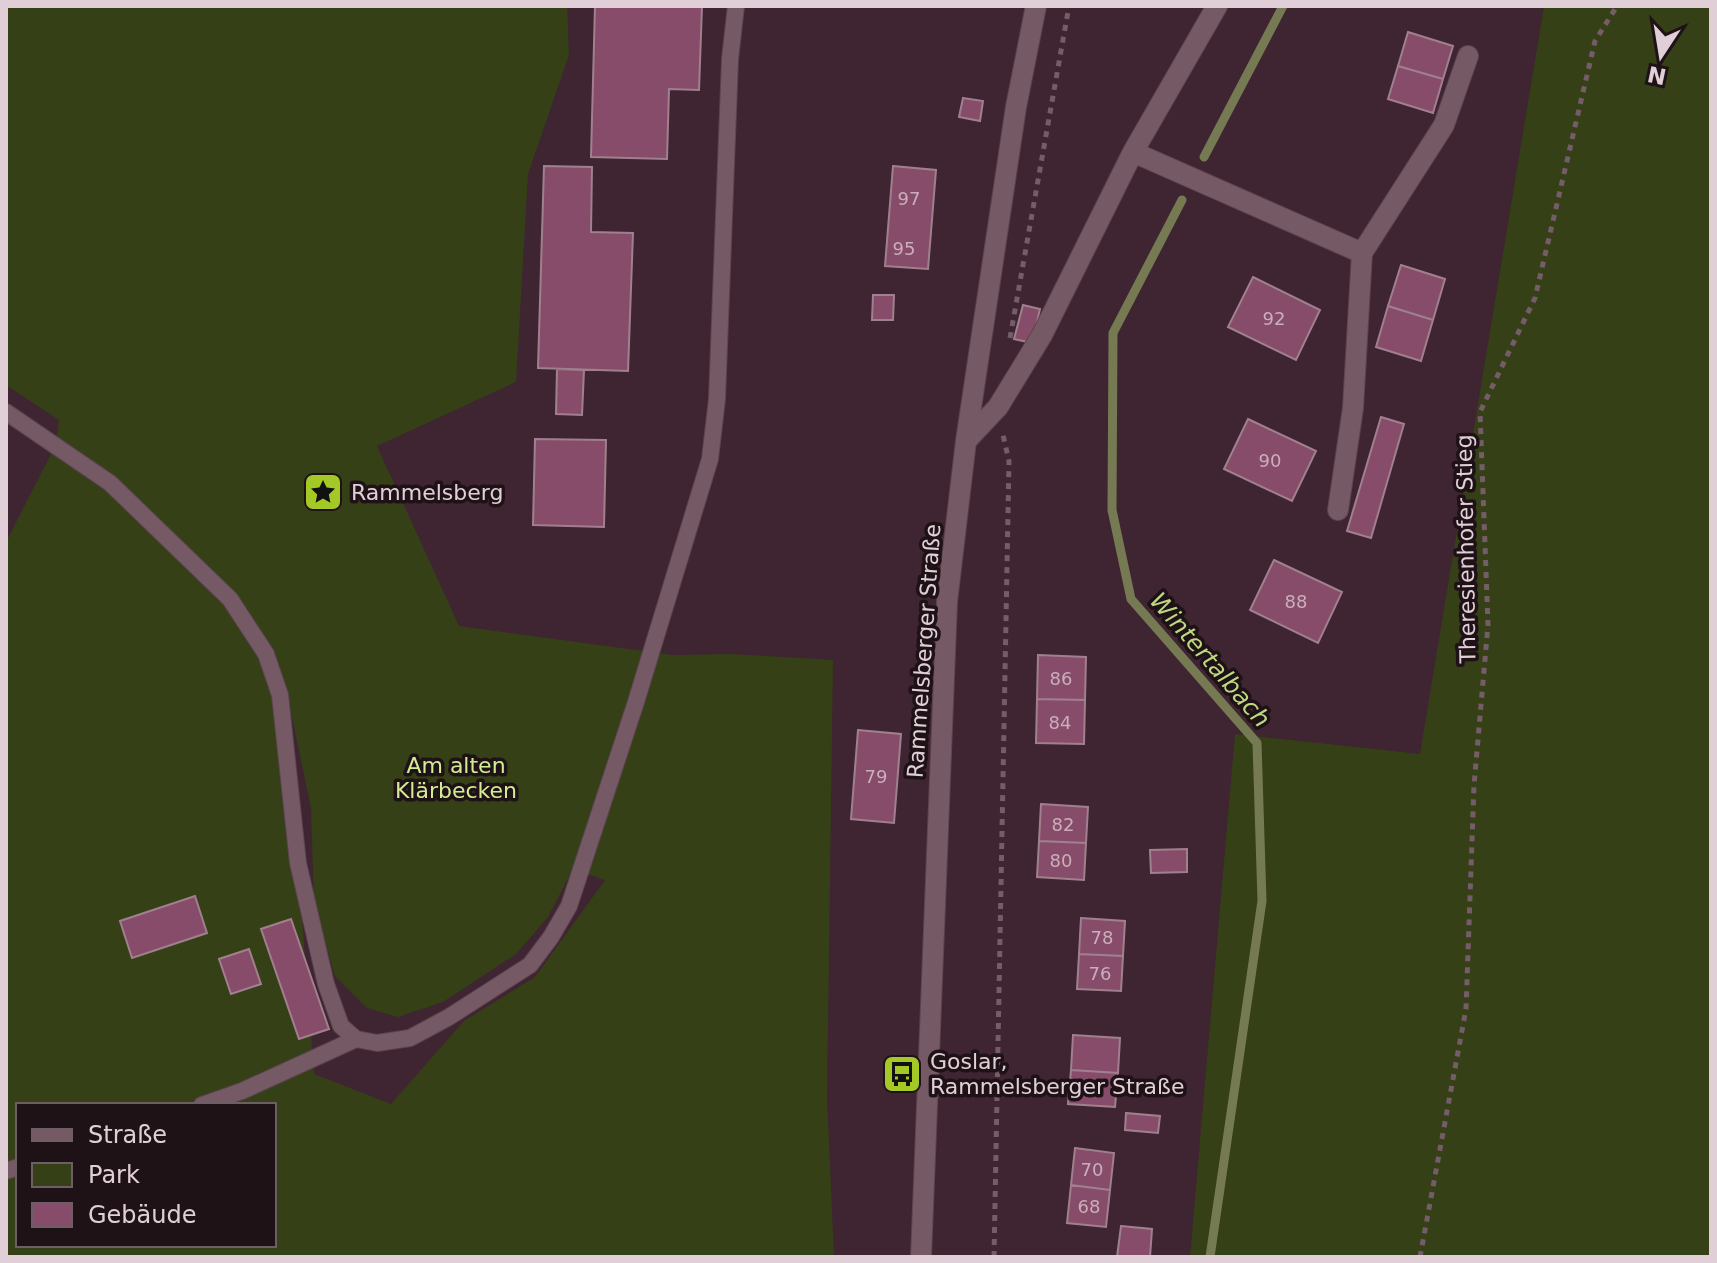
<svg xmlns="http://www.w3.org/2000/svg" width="1717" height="1263" viewBox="0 0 1717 1263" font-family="'DejaVu Sans',sans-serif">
<rect width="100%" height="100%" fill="#3f2431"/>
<path fill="#354017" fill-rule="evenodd" d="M6,6h561l2,49 -41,119 -12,208 -139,64 82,180 214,29 58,-1 102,6 -6,437 7,160h-828v-715l50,-98 3,-24 -53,-35zM283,674l28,134 3,96 21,72 32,32 31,9 45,-15 73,-48 32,-37 25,-48 32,11 -70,97 -71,44 -73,83 -77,-30zM18,1105h256v140h-256z
M1544,6h167v1251h-521l45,-523 185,20z"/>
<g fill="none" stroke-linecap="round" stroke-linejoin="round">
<path stroke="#757a52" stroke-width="9" d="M1204,157l79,-151
M1182,200l-69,133 -1,177 19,89 126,144 5,158 -52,356"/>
</g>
<path fill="#874c69" stroke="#a0808e" stroke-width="2" d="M595,6h107l-3,84 -30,-1 -2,70 -76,-2z
M1408,32l45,14 -10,33 -45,-13z
M1398,66l45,13 -10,34 -45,-14z
M963,98l20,3 -3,20 -21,-4z
M544,166l48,1 -1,65 42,1 -5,138 -90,-3z
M893,166l43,4 -8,99 -43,-3z
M1401,265l44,14 -12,41 -45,-14z
M1253,277l67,33 -24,50 -68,-33z
M873,295h21l-1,25h-21z
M1023,305l17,4 -8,34 -18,-4z
M1388,306l45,14 -12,41 -45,-14z
M557,369l27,1 -2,45 -26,-1z
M1381,417l23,7 -33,114 -24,-7z
M1248,419l68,32 -24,50 -68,-32z
M535,439l71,1 -2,87 -71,-2z
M1274,560l68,32 -24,51 -68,-33z
M1038,655l48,2 -1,43 -48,-1z
M1037,699l48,1 -1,44 -48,-1z
M858,730l43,4 -7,89 -43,-4z
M1041,804l47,3 -2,36 -47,-2z
M1039,841l47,2 -2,37 -47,-3z
M1187,849v23l-36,1 -1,-23z
M195,896l12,37 -75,25 -12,-37z
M1081,918l44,3 -2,35 -44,-2z
M291,919l38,110 -30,10 -38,-110z
M249,949l12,35 -30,10 -12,-35z
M1079,954l44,2 -2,35 -44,-2z
M1073,1035l47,3 -2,35 -47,-3z
M1071,1070l47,3 -3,34 -47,-3z
M1126,1113l34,3 -2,17 -33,-3z
M1075,1148l39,5 -4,37 -39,-5z
M1071,1185l39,5 -4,37 -39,-4z
M1121,1226l31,3 -2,28h-33z"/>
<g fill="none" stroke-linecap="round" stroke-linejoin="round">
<defs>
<path id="service" d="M6,412l104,71 120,116 36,55 14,41 18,168 28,121 15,42 15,13 21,4 33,-5 39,-21 81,-52 21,-28 18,-31 67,-204 74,-243 7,-60 13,-340 6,-53
M202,1105l40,-14 114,-52
M6,1171l12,-4"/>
<path id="minor" d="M1133,152l229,101 -9,155 -15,102
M1362,253l82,-128 24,-69
M966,441l32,-34 44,-72 91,-183 84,-146
M921,1257l26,-655 19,-161 50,-334 20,-101"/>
</defs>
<use href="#service" stroke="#5c434f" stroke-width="18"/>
<use href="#minor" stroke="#5c434f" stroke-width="22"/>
<path stroke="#745c68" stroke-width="5" stroke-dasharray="6 6" stroke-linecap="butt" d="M1010,338l59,-332
M994,1257l15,-796 -6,-26
M1420,1257l46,-248 8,-224 14,-160 -8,-213 55,-114 60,-257 22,-35"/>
<use href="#service" stroke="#755a66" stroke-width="16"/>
<use href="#minor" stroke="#755a66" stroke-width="20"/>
</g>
<defs>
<symbol id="sight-square" viewBox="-11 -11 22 22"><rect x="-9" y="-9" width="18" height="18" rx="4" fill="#a4c825" stroke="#1e1217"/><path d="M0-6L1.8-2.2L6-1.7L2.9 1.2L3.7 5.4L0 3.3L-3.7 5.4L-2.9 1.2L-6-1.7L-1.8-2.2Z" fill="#111"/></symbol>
<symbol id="bus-square" viewBox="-11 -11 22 22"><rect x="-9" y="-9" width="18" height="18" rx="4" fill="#a4c825" stroke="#1e1217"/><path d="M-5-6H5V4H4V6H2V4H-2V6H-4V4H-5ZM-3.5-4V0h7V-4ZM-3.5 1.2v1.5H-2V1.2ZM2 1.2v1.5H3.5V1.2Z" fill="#111"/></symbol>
</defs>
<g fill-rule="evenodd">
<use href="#sight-square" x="301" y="470" width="44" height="44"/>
<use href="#bus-square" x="880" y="1052" width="44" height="44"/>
</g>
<g text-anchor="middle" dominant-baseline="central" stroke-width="7" stroke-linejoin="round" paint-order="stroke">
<g font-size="18" fill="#caaebc">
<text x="909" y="198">97</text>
<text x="904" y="248">95</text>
<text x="1274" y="318">92</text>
<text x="1270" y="460">90</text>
<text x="1296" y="601">88</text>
<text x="1061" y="678">86</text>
<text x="1060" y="722">84</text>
<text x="876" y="776">79</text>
<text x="1063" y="824">82</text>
<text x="1061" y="860">80</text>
<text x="1102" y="937">78</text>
<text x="1100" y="973">76</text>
<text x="1092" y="1169">70</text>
<text x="1089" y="1206">68</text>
</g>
<g font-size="22" fill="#e1cfd7" stroke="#1e1217" text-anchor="start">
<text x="351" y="492">Rammelsberg</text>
<text x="930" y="1061">Goslar,<tspan x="930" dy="25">Rammelsberger Straße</tspan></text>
</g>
<g font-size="22" fill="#e1cfd7" stroke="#1e1217">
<text transform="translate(1466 549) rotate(-91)">Theresienhofer Stieg</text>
<text transform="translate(924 651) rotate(-86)">Rammelsberger Straße</text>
</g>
<g font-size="22" fill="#d1ec93" stroke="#1e1217">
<text x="456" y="765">Am alten<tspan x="456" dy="25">Klärbecken</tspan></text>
</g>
<g font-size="24" font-style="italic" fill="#bfd980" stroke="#1e1217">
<text transform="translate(1210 660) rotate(49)">Wintertalbach</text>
</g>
</g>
<rect width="1717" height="1263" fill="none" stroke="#e1cfd7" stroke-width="16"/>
<rect x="16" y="1103" width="260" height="144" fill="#1e1217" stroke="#6c5e64" stroke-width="2"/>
<rect x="32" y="1129" width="40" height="12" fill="#755a66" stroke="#6c5e64" stroke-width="2"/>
<text x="88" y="1143" font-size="24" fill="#e1cfd7">Straße</text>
<rect x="32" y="1163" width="40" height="24" fill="#354017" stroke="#6c5e64" stroke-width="2"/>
<text x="88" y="1183" font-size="24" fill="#e1cfd7">Park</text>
<rect x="32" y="1203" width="40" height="24" fill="#874c69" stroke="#6c5e64" stroke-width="2"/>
<text x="88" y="1223" font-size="24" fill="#e1cfd7">Gebäude</text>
<g transform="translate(1661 56) rotate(192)" stroke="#1e1217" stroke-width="6" paint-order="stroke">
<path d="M0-6L14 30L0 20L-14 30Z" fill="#e1cfd7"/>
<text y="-12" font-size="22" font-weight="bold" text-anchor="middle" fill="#e1cfd7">N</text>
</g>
</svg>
